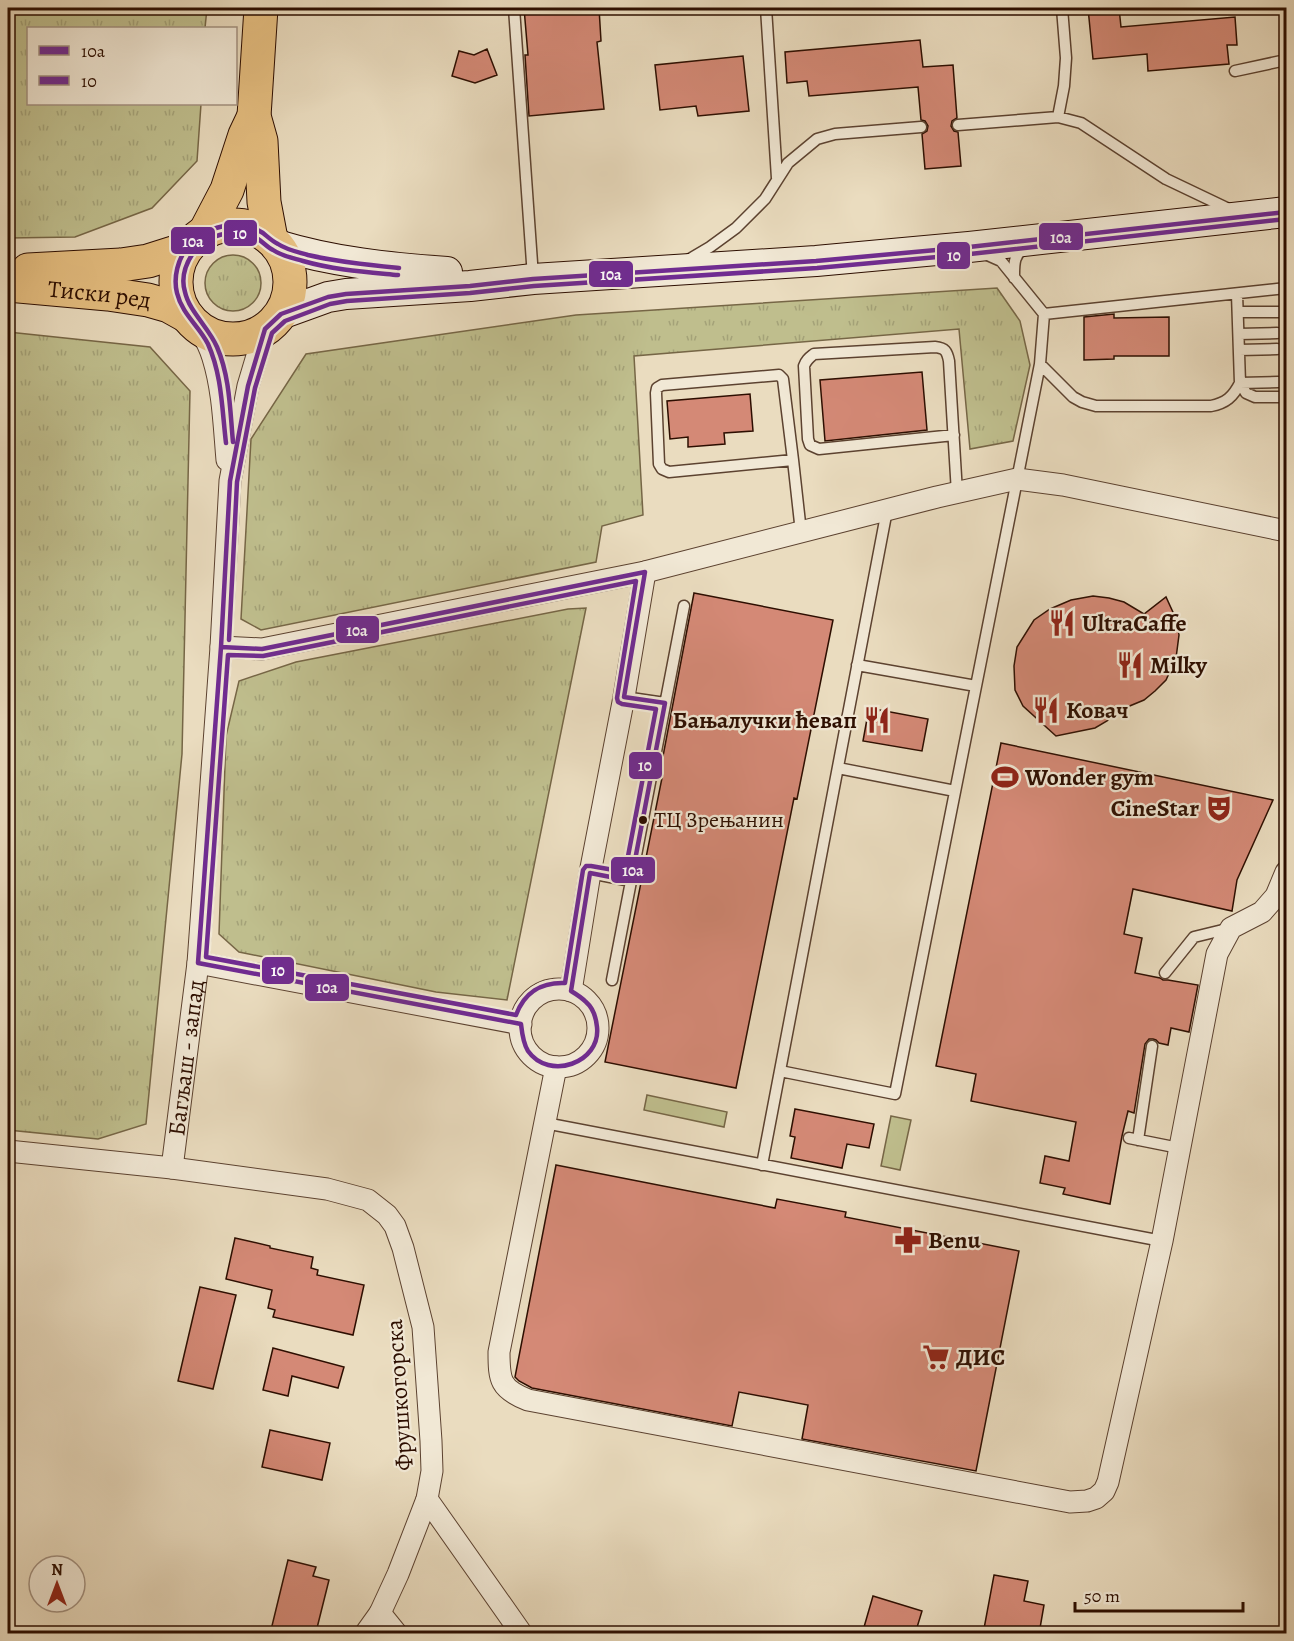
<svg xmlns="http://www.w3.org/2000/svg" width="1294" height="1641" viewBox="0 0 1294 1641" font-family="Alegreya,serif">
<defs>
<pattern id="grass-tufts" width="24" height="20" patternUnits="userSpaceOnUse" patternTransform="scale(1.5)"><rect width="24" height="20" fill="#bfbe8d"/><path d="M3 7l-1-3M5 7V3M7 7l1-3M15 17l-1-3M17 17v-4M19 17l1-3" fill="none" stroke="#a4a278"/></pattern>
</defs>
<rect width="100%" height="100%" fill="#eadcbf"/>
<filter id="stains"><feTurbulence type="fractalNoise" baseFrequency=".00333" numOctaves="4"/><feColorMatrix values="0 0 0 0 .2 0 0 0 0 .09 0 0 0 0 .02 0 0 0 .5 -.17"/></filter>
<radialGradient id="worn" r=".72"><stop offset=".6" stop-color="#630" stop-opacity="0"/><stop offset="1" stop-color="#630" stop-opacity=".3"/></radialGradient>
<path fill="url(#grass-tufts)" stroke="#766646" stroke-width="1.5" d="M8,8h199l-2,20h-177v76h173l-4,57 -45,47 -77,29 -67,1z
M205 283a28 28 0 1 1 56 0a28 28 0 1 1-56 0Z
M997,288l23,33 10,44 -17,76 -43,8 -11,-120 -325,27 9,159 -41,11 -6,36 -335,68 -20,-11 10,-180 55,-85 270,-39z
M8,332l142,15 40,44 -8,363 -36,370 -48,15 -90,-9z
M586,608l-79,392 -71,-8 -197,-40 -20,-18 7,-198 13,-55 57,-19 272,-53z"/>
<path fill="#bfbe8d" stroke="#766646" stroke-width="1.5" d="M647,1095l80,17 -3,15 -80,-17z
M891,1116l20,4 -11,50 -19,-4z"/>
<path fill="#d48976" stroke="#2d0e00" stroke-width="1.5" d="M524,8h75l2,33 -4,1 7,67 -75,7 -4,-61h3z
M1088,8h31l2,19 114,-10 2,28h-10l2,19 -81,7 -1,-17 -54,5z
M920,40l3,27 30,-2 4,53 -5,3 -1,5 3,5 4,1 3,34 -36,3 -3,-35 5,-3 1,-5 -3,-5 -4,-1 -3,-33 -109,9 -2,-15 -20,2 -2,-31z
M487,49l10,26 -22,8 -23,-7 7,-25 15,4z
M743,56l6,55 -51,5 -2,-10 -36,4 -5,-45z
M1114,314v4l55,-1v39h-55v3l-30,1v-43z
M922,372l5,58 -102,11 -5,-61z
M750,394l3,37 -29,2 1,11 -37,3v-10l-18,2 -3,-38z
M694,593l139,27 -36,179 -3,-1 -58,290 -131,-26 58,-289 -3,-1z
M1093,596l16,2 15,4 20,12 22,-17 11,24 2,14 -3,23 -10,22 -11,11 -11,9 -24,10 -13,11 -12,7 -39,8 -33,-30 -8,-16 -1,-24 3,-19 17,-27 16,-11 21,-9z
M869,708l59,11 -6,32 -59,-10z
M1001,743l272,57 -36,80 -5,31 -99,-22 -9,45 18,4 -7,35 25,5 3,2h5l30,5 -9,47 -18,-4 -3,17 -9,-2 -3,-3 -3,-1h-4l-4,5 -11,69 -6,-2 -6,25 -12,68 -47,-10 2,-6 -25,-5 5,-27 24,5 7,-39 -105,-21 5,-27 -40,-8z
M795,1109l79,15 -5,24 -22,-4 -5,24 -51,-10 4,-21 -5,-1z
M556,1165l219,43 2,-9 69,13 -1,5 174,34 -43,220 -174,-32 6,-34 -69,-13 -7,34 -200,-38 -13,-7 -4,-4z
M235,1238l35,8v2l43,9 -2,11 7,2 -1,5 47,10 -11,50 -80,-18 2,-7 -7,-2 4,-18 -46,-11z
M200,1287l36,8 -23,94 -35,-8z
M273,1348l71,19 -6,21 -46,-12 -4,20 -25,-6z
M270,1430l60,13 -8,37 -60,-13z
M288,1560l28,7 -3,9 16,4 -13,52 -10,-2 -1,4h-35z
M994,1575l34,6 -4,20 20,4 -5,29h-56z
M873,1596l49,15 -7,23h-53z"/>
<g fill="none" stroke-linecap="round" stroke-linejoin="round">
<defs>
<path id="lane" d="M514,8l19,269
M766,8l11,170
M1235,71l51,-11
M1058,117l6,-31 2,-28 -4,-50
M958,125l100,-8 23,6 85,56 65,31
M688,260l22,-13 26,-19 29,-29 23,-36 29,-24 18,-5 86,-7
M1014,278c0,-13 -1,-24 12,-31
M1237,294l3,89 6,10 9,4h24
M1238,312h48
M1044,314l242,-26
M1239,334l38,-1
M1239,350l38,-1
M1040,364l33,33 9,5 14,4h115c15,-3 22,-9 29,-23
M779,375l4,4 10,81 -124,12 -7,-3 -3,-5 -3,-71 1,-5 5,-3z
M1240,383l38,-1
M954,435l-135,14 -9,-4 -2,-6 -4,-73c2,-6 5,-8 10,-12l121,-7c10,1 12,4 14,14l8,132
M793,460l8,72
M857,665l119,21
M624,697l41,6
M838,768l117,23
M590,873l41,8
M1165,973l29,-36 37,-9
M612,980l72,-374
M780,1071l115,23 145,-730 4,-50 -43,-53 -18,-8
M545,1123l617,118
M1129,1138l50,10
M1138,1140l14,-94
M762,1165l125,-655"/>
<g id="street">
<path d="M199,328c6,10 11,19 14,30 10,32 11,68 14,102"/>
<path d="M221,647l41,2 383,-77 292,-75 80,-18 46,6 223,46"/>
<path d="M198,963l323,61"/>
<circle cx="559" cy="1028" r="39"/>
<path d="M571,991l19,-118 34,-176 21,-125"/>
<path d="M556,1067l-57,285c0,28 1,37 29,48l542,102 17,-1 9,-3 8,-7 4,-9 54,-241 55,-287 14,-26 31,-16 14,-16 10,-24"/>
<path d="M8,1151l164,17 155,21 41,11 19,15 8,11 8,22 20,79 8,114 1,30 -5,28 -29,75 -18,39 -15,21"/>
<path id="s1" d="M172,1168l26,-205 23,-316 9,-166 18,-95 17,-57"/>
<path d="M427,1499l95,135"/>
<path d="M380,1613l17,21"/>
</g>
<path id="secondary" d="M277,245c56,17 112,23 170,27
M281,314l47,-17 18,-3 124,-8 63,-7 283,-18 153,-14 317,-35"/>
<g id="primary">
<path d="M261,8l-7,108 7,25 3,61 7,37"/>
<circle cx="233" cy="282" r="57"/>
<path d="M205,232l22,-42 18,-55 9,-19"/>
<path d="M28,270l93,-5 27,-4 38,-12"/>
<path id="s2" d="M8,285l100,9 40,6 21,6 18,10"/>
</g>
</defs>
<use href="#lane" stroke="#5c4230" stroke-width="13"/>
<use href="#street" stroke="#5c4230" stroke-width="23"/>
<use href="#secondary" stroke="#2d0e00" stroke-width="32"/>
<use href="#primary" stroke="#2d0e00" stroke-width="35"/>
<use href="#lane" stroke="#f1e8d5" stroke-width="10"/>
<use href="#street" stroke="#f1e8d5" stroke-width="21"/>
<use href="#secondary" stroke="#f1e8d5" stroke-width="30"/>
<use href="#primary" stroke="#e5be80" stroke-width="33"/>
<defs>
<path id="bus-1" d="M226,443c-4,-33 -4,-68 -18,-99 -9,-18 -26,-30 -31,-51 -4,-16 1,-34 11,-47 6,-8 14,-12 23,-16 17,-7 36,-7 52,3 5,4 9,8 15,11 9,6 20,8 30,11 30,7 61,10 91,13
M645,572l-21,125 41,6 -34,178 -41,-8 -19,118c5,3 11,7 15,11 7,6 10,15 11,25 4,36 -48,54 -69,24 -5,-8 -6,-18 -7,-27l-323,-61 23,-316 41,2z
M221,647l9,-166 18,-95 17,-57 16,-15 47,-17 18,-3 124,-8 63,-7 283,-18 153,-14 317,-35"/>
<path id="bus-2" d="M233,442c-3,-31 -3,-65 -16,-95 -8,-19 -28,-36 -32,-55 -4,-13 0,-27 8,-39 5,-8 12,-13 21,-16 15,-6 31,-6 44,2 5,3 9,8 15,11 9,6 20,8 30,11 31,9 63,11 95,14
M636,581l-19,117 1,4 4,2 34,5 -31,163 -34,-6h-5l-3,4 -18,113c-24,-1 -41,10 -49,32l-310,-58 22,-302 35,1z
M229,640l8,-158 18,-94 17,-55 13,-12 45,-17 17,-3 123,-8 64,-7 283,-18 153,-14 316,-35"/>
</defs>
<use href="#bus-1" stroke="#f1e8d5" stroke-width="9"/>
<use href="#bus-2" stroke="#f1e8d5" stroke-width="9"/>
<use href="#bus-1" stroke="#702c91" stroke-width="4.5"/>
<use href="#bus-2" stroke="#702c91" stroke-width="4.5"/>
</g>
<defs>
<symbol id="restaurant-bare" viewBox="-9 -9 18 18"><path d="M-5-6h1v4h1v-4h1v4h1v-4h1v5L-1.5 .5V6h-2V.5L-5-1ZM5-6V6H3V1.5H1.5Q1.5-4 5-6Z" fill="#8f2418" stroke="#f1e8d5" stroke-width="2.5" paint-order="stroke"/></symbol>
<symbol id="stadium-bare" viewBox="-9 -9 18 18"><path d="M0-5a6.5 5 0 1 0 0 10a6.5 5 0 1 0 0-10ZM-3.5-1.8h7v3.6h-7Z" fill="#8f2418" stroke="#f1e8d5" stroke-width="2.5" paint-order="stroke"/></symbol>
<symbol id="theatre-bare" viewBox="-9 -9 18 18"><path d="M-5-5.5Q0-4 5-5.5V0Q5 5 0 6Q-5 5-5 0ZM-3.3-2.5H-1v1.5H-3.3ZM1-2.5H3.3v1.5H1ZM-2.8 1Q0 5.5 2.8 1Z" fill="#8f2418" stroke="#f1e8d5" stroke-width="2.5" paint-order="stroke"/></symbol>
<symbol id="pharmacy-bare" viewBox="-9 -9 18 18"><path d="M-2-6h4v4h4v4h-4v4h-4v-4h-4v-4h4Z" fill="#8f2418" stroke="#f1e8d5" stroke-width="2.5" paint-order="stroke"/></symbol>
<symbol id="supermarket-bare" viewBox="-9 -9 18 18"><path d="M-6-5.5h2.5l.6 2H6L4.5 2H-2.5L-4.4-4H-6ZM-1.5 3.2a1.3 1.3 0 1 0 .1 0ZM3 3.2a1.3 1.3 0 1 0 .1 0Z" fill="#8f2418" stroke="#f1e8d5" stroke-width="2.5" paint-order="stroke"/></symbol>
</defs>
<g fill-rule="evenodd">
<use href="#restaurant-bare" x="1043" y="604" width="38" height="38"/>
<use href="#restaurant-bare" x="1111" y="646" width="38" height="38"/>
<use href="#restaurant-bare" x="1027" y="691" width="38" height="38"/>
<use href="#restaurant-bare" x="858" y="701" width="38" height="38"/>
<use href="#stadium-bare" x="986" y="758" width="38" height="38"/>
<use href="#theatre-bare" x="1200" y="789" width="38" height="38"/>
<use href="#pharmacy-bare" x="889" y="1221" width="38" height="38"/>
<use href="#supermarket-bare" x="917" y="1338" width="38" height="38"/>
</g>
<circle fill="#2d0e00" stroke="#f1e8d5" stroke-width="2" cx="643" cy="820" r="5"/>
<g text-anchor="middle" dominant-baseline="central" stroke-width="4.5" stroke-linejoin="round" paint-order="stroke">
<g font-size="22" fill="#2d0e00" stroke="#f1e8d5" text-anchor="start">
<text x="654" y="820">ТЦ Зрењанин</text>
</g>
<g font-size="24" fill="#2d0e00" stroke="#f1e8d5">
<text stroke="none"><textPath href="#s2" startOffset="92">Тиски ред</textPath></text>
<text stroke="none"><textPath href="#s1" startOffset="111">Багљаш - запад</textPath></text>
<text transform="translate(399 1395) rotate(-94)">Фрушкогорска</text>
</g>
<g font-size="24" font-weight="bold" fill="#2d0e00" stroke="#f1e8d5" text-anchor="start">
<text x="1082" y="623">UltraCaffe</text>
<text x="1150" y="665">Milky</text>
<text x="1066" y="710">Ковач</text>
<text x="857" y="720" text-anchor="end">Бањалучки ћевап</text>
<text x="1025" y="777">Wonder gym</text>
<text x="1199" y="808" text-anchor="end">CineStar</text>
<text x="928" y="1240">Benu</text>
<text x="956" y="1357">ДИС</text>
</g>
</g>
<g stroke="#f1e8d5" stroke-width="2">
<rect x="223" y="219" width="35" height="28" rx="6" fill="#702c91"/>
<rect x="1038" y="222" width="46" height="29" rx="6" fill="#702c91"/>
<rect x="170" y="226" width="46" height="29" rx="6" fill="#702c91"/>
<rect x="936" y="241" width="35" height="29" rx="6" fill="#702c91"/>
<rect x="588" y="260" width="46" height="28" rx="6" fill="#702c91"/>
<rect x="335" y="615" width="45" height="29" rx="6" fill="#702c91"/>
<rect x="628" y="751" width="35" height="29" rx="6" fill="#702c91"/>
<rect x="610" y="856" width="46" height="28" rx="6" fill="#702c91"/>
<rect x="261" y="956" width="34" height="29" rx="6" fill="#702c91"/>
<rect x="304" y="973" width="46" height="29" rx="6" fill="#702c91"/>
</g>
<g font-size="16" text-anchor="middle" font-weight="bold" fill="#fff">
<text x="240" y="239">10</text>
<text x="1061" y="243">10а</text>
<text x="193" y="247">10а</text>
<text x="954" y="261">10</text>
<text x="611" y="280">10а</text>
<text x="357" y="636">10а</text>
<text x="645" y="771">10</text>
<text x="633" y="876">10а</text>
<text x="278" y="976">10</text>
<text x="327" y="993">10а</text>
</g>
<rect width="1294" height="1641" fill="none" stroke="#eadcbf" stroke-width="30"/>
<rect x="9" y="9" width="1276" height="1623" fill="none" stroke="#2d0e00" stroke-width="3"/>
<rect x="15" y="15" width="1264" height="1611" fill="none" stroke="#2d0e00" stroke-width="1.5"/>
<rect x="27" y="27" width="210" height="78" fill="#f1e8d5" stroke="#a39180" stroke-width="1.5"/>
<rect x="39" y="46" width="30" height="9" fill="#702c91" stroke="#a39180" stroke-width="1.5"/>
<text x="81" y="57" font-size="18" fill="#2d0e00">10а</text>
<rect x="39" y="76" width="30" height="9" fill="#702c91" stroke="#a39180" stroke-width="1.5"/>
<text x="81" y="87" font-size="18" fill="#2d0e00">10</text>
<g transform="translate(57 1584)"><circle r="28" fill="#f1e8d5" stroke="#a39180" stroke-width="1.5"/>
<path d="M0-4.5L10 22L0 15L-10 22Z" fill="#8f2418"/>
<text y="-9" font-size="16" font-weight="bold" text-anchor="middle" fill="#2d0e00">N</text>
</g>
<path d="M1075 1602v9h168v-9" fill="none" stroke="#2d0e00" stroke-width="3"/>
<text x="1084" y="1602" font-size="18" fill="#2d0e00" stroke="#f1e8d5" stroke-width="4.5" paint-order="stroke">50 m</text>
<rect width="100%" height="100%" filter="url(#stains)"/>
<rect width="100%" height="100%" fill="url(#worn)"/>
</svg>
